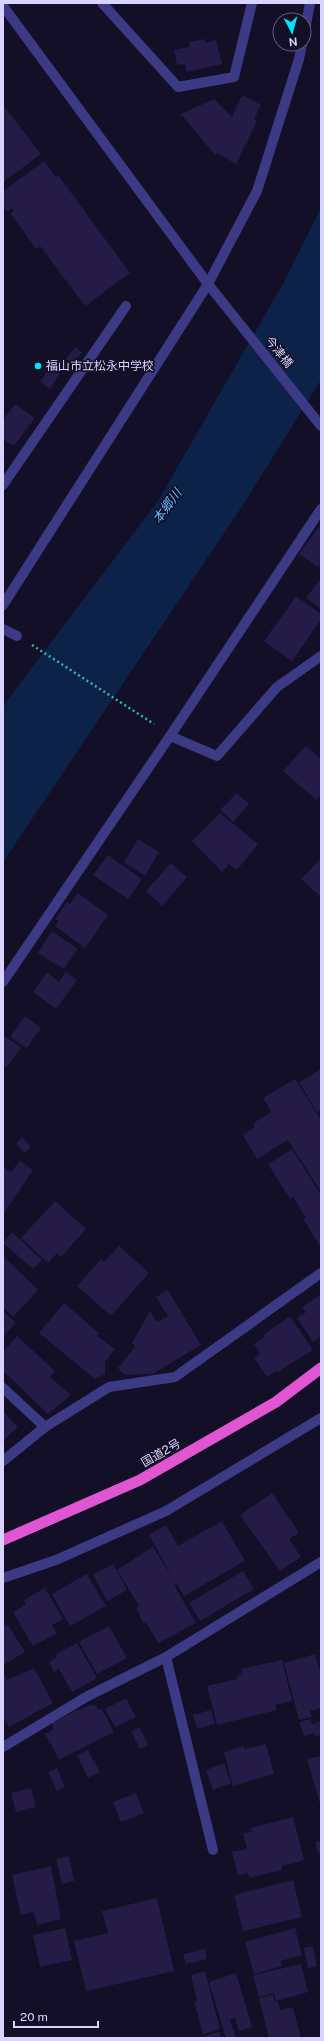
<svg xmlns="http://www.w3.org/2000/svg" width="324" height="2041" viewBox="0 0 324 2041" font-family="'Public Sans','Noto Sans JP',sans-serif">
<rect width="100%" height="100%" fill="#130f26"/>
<path fill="#0c2248" d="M321,207v173l-78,125 -240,357v-156l155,-205 127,-221z"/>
<path fill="#241b47" d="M205,39v4l11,-3 6,24 -35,8 -2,-8 -8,1 -3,-15 16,-3 -1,-5z
M242,95l19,10 -7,14 3,2 -21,43 -19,-11 -2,2 -34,-41 33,-15 18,18z
M3,105l38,49 -38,28z
M44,161l12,16 2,-2 72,98 -45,33 -45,-60 -4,3 -26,-36 4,-2 -2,-3 -5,4 -4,-6v-15z
M75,347l7,5 -9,12 -7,-5z
M53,362l10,7 -13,20 -10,-7z
M15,404l20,14 -21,28 -11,-7v-19z
M321,524v39l-3,4 -19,-13z
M321,578v31l-15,-11z
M296,596l25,18v6l-29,41 -28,-20z
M306,746l15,13v36l-5,5 -33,-29z
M237,793l12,11 -16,18 -13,-12z
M220,813l38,31 -21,26 -8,-6 -7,8 -30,-31z
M138,839l21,13 -14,24 -21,-14z
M108,855l34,24 -14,20 -35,-24z
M321,858v39l-20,-18z
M171,863l16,14 -25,29 -16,-15z
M78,893l30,22 -23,33 -30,-22 4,-5 -4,-2 12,-17 3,2z
M52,931l26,18 -14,20 -26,-16z
M47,972l12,10 7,-10 11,8 -21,29 -23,-17z
M25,1016l16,12 -14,20 -17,-11z
M5,1036l16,12 -15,20 -3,-3v-27z
M321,1069v41l-4,2 -18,-30z
M295,1079l26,41v72l-33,-52 -31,19 -14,-24 12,-8 -2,-4 18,-11 -8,-14z
M22,1137l9,9 -6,7 -9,-9z
M292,1149l29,46v53l-18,-29 3,-1 -13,-21 -3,2 -22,-35z
M20,1161l13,9 -30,44v-47l8,5z
M55,1201l31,28 -25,28 -4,-4 -9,10 -27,-25z
M12,1232l30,28 -9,9 -30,-26z
M119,1246l30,27 -38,43 -34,-30 24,-27 3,3z
M3,1256l35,34 -25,27 -10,-9z
M168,1290l33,55 -49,29 -27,1 -7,-7 17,-21 -3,-4 18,-32 7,11 11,-6 -12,-19z
M321,1294v42l-8,6 -16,-24 9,-6 -4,-5z
M64,1303l35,30 -2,3 18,13 -10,13v12l-10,5 -56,-46z
M3,1311l13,12 -13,13z
M290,1316l23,34 -35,22 -1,-1 -10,6 -13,-19 6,-4 -6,-10 11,-7 -2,-2z
M17,1336l38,35 -5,6 21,18 -23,19 -45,-43v-19z
M4,1412l14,15 -15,14v-28z
M272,1493l27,40 -10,6 12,18 -21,14 -40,-56z
M222,1521l23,40 -61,35 -7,-12 -3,1 22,38 -38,20 -12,-21 -3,1 -7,-15 3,-2 -22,-36 36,-23 21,33 -25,-45 17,-10 12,21z
M113,1564l14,26 -20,11 -14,-26z
M243,1571l11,18 -54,32 -11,-18z
M87,1574l19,32 -36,20 -18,-32z
M45,1588l18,31 -11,6 5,8 -24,13 -20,-34 13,-8 -2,-4z
M7,1624l18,28 -22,13v-38z
M109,1626l18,32 -30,16 -18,-32z
M77,1643l20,35 -25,14 -13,-23 -5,3 -5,-10 8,-5 -1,-3z
M315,1654l6,21v33l-11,3 2,6 -13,3 -15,-57z
M282,1660l10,41 -17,4 2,5 -60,15 -10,-39 30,-7 -1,-3 6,-1 -1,-6z
M34,1668l19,35 -44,24 -6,-11v-39l2,-1 2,4z
M126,1698l10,19 -21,10 -10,-18z
M92,1704l1,2 3,-1 2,5 4,-1 12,23 -55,28 -14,-26 8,-4 -1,-7 27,-14 1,1z
M211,1710l4,14 -18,5 -4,-14z
M310,1719l2,5 9,-3v14l-5,1 -2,-3 -10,3 -5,-14z
M140,1727l8,18 -8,4 -9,-18z
M266,1744l8,30 -41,12 -9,-34 20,-6v3z
M88,1750l12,22 -12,6 -11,-23z
M321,1756v51l-14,-48z
M224,1763l7,20 -18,7 -7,-20z
M57,1768l8,19 -8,4 -9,-19z
M31,1788l5,19 -20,5 -5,-19z
M136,1793l8,20 -23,9 -8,-20z
M293,1817l11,43 -22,6v4l-33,8 -1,-5 -10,2 -6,-23 15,-3 -4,-16 9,-1 -1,-4z
M321,1841v12h-3l-3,-11z
M69,1856l5,25 -12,3 -6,-25z
M51,1866l10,53 -24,6 -3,-13 -13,3 -9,-40z
M293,1880l9,37 -59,14 -9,-36z
M157,1898l17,73 -88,20 -12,-50 34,-8 -6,-22z
M65,1928l7,32 -32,7 -7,-32z
M295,1928l7,27 -21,6 1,5 -28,8 -9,-32z
M313,1946l4,20 -9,2 -4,-20z
M205,1949l2,10 -21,5 -3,-10z
M301,1964l7,28 -32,9 -2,-8 -15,4 -6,-22z
M205,1971l15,58 -17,5 -9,-33h3l-6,-26z
M236,1973l16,54 -13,4 -4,-13 -14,4 -12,-40z
M273,1995l2,7 3,-1 2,9 13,-3 8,31h-32l-10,-40z
M230,2020l6,18h-10l-5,-16z
M219,2032l2,6h-19v-1z"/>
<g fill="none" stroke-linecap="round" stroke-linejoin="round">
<path stroke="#2fb8b0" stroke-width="2.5" stroke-dasharray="2 3" stroke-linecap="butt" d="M32,645l122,79"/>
<path stroke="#3d3a85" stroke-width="10" d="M102,3l76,84 56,-10 18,-74
M304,35l6,-32
M3,485l123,-179
M3,605l205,-321 49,-93 42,-132 3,-15
M3,629l14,7
M170,736l47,20 60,-69 44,-31
M3,982l167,-246 151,-227
M3,1388l42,39
M3,1461l42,-34 64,-40 66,-10 146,-104
M3,1578l53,-18 110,-49 155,-93
M166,1657l47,193
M3,1747l83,-50 80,-40 155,-95"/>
<path stroke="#3d3a85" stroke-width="10" d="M3,6l205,278 113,142"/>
<path stroke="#e055d1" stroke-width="11" d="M3,1540l137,-60 136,-78 45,-34"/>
</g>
<circle fill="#00e5ff" stroke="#130f26" stroke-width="1.5" cx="38" cy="366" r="4"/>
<g text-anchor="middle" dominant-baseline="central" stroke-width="3.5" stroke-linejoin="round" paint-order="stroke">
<g font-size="12" fill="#d9d4ff" stroke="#130f26">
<text transform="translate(279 352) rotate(51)">今津橋</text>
<text transform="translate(161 1453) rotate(-30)">国道2号</text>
</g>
<g font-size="12" fill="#d9d4ff" stroke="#130f26" text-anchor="start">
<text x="46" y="366">福山市立松永中学校</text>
</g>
<g font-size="13" font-style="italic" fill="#62b6ff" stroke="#130f26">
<text transform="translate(167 506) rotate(-54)">本郷川</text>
</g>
</g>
<rect width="324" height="2041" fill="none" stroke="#d9d4ff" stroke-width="8"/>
<g transform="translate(292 32) rotate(174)"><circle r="19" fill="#130f26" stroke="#625e7d"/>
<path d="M0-3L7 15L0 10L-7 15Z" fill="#00e5ff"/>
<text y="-6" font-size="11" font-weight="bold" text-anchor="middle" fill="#d9d4ff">N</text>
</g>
<path d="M14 2021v6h84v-6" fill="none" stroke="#d9d4ff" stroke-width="2"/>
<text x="20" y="2021" font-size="12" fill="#d9d4ff" stroke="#130f26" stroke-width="3" paint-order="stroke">20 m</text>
</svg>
